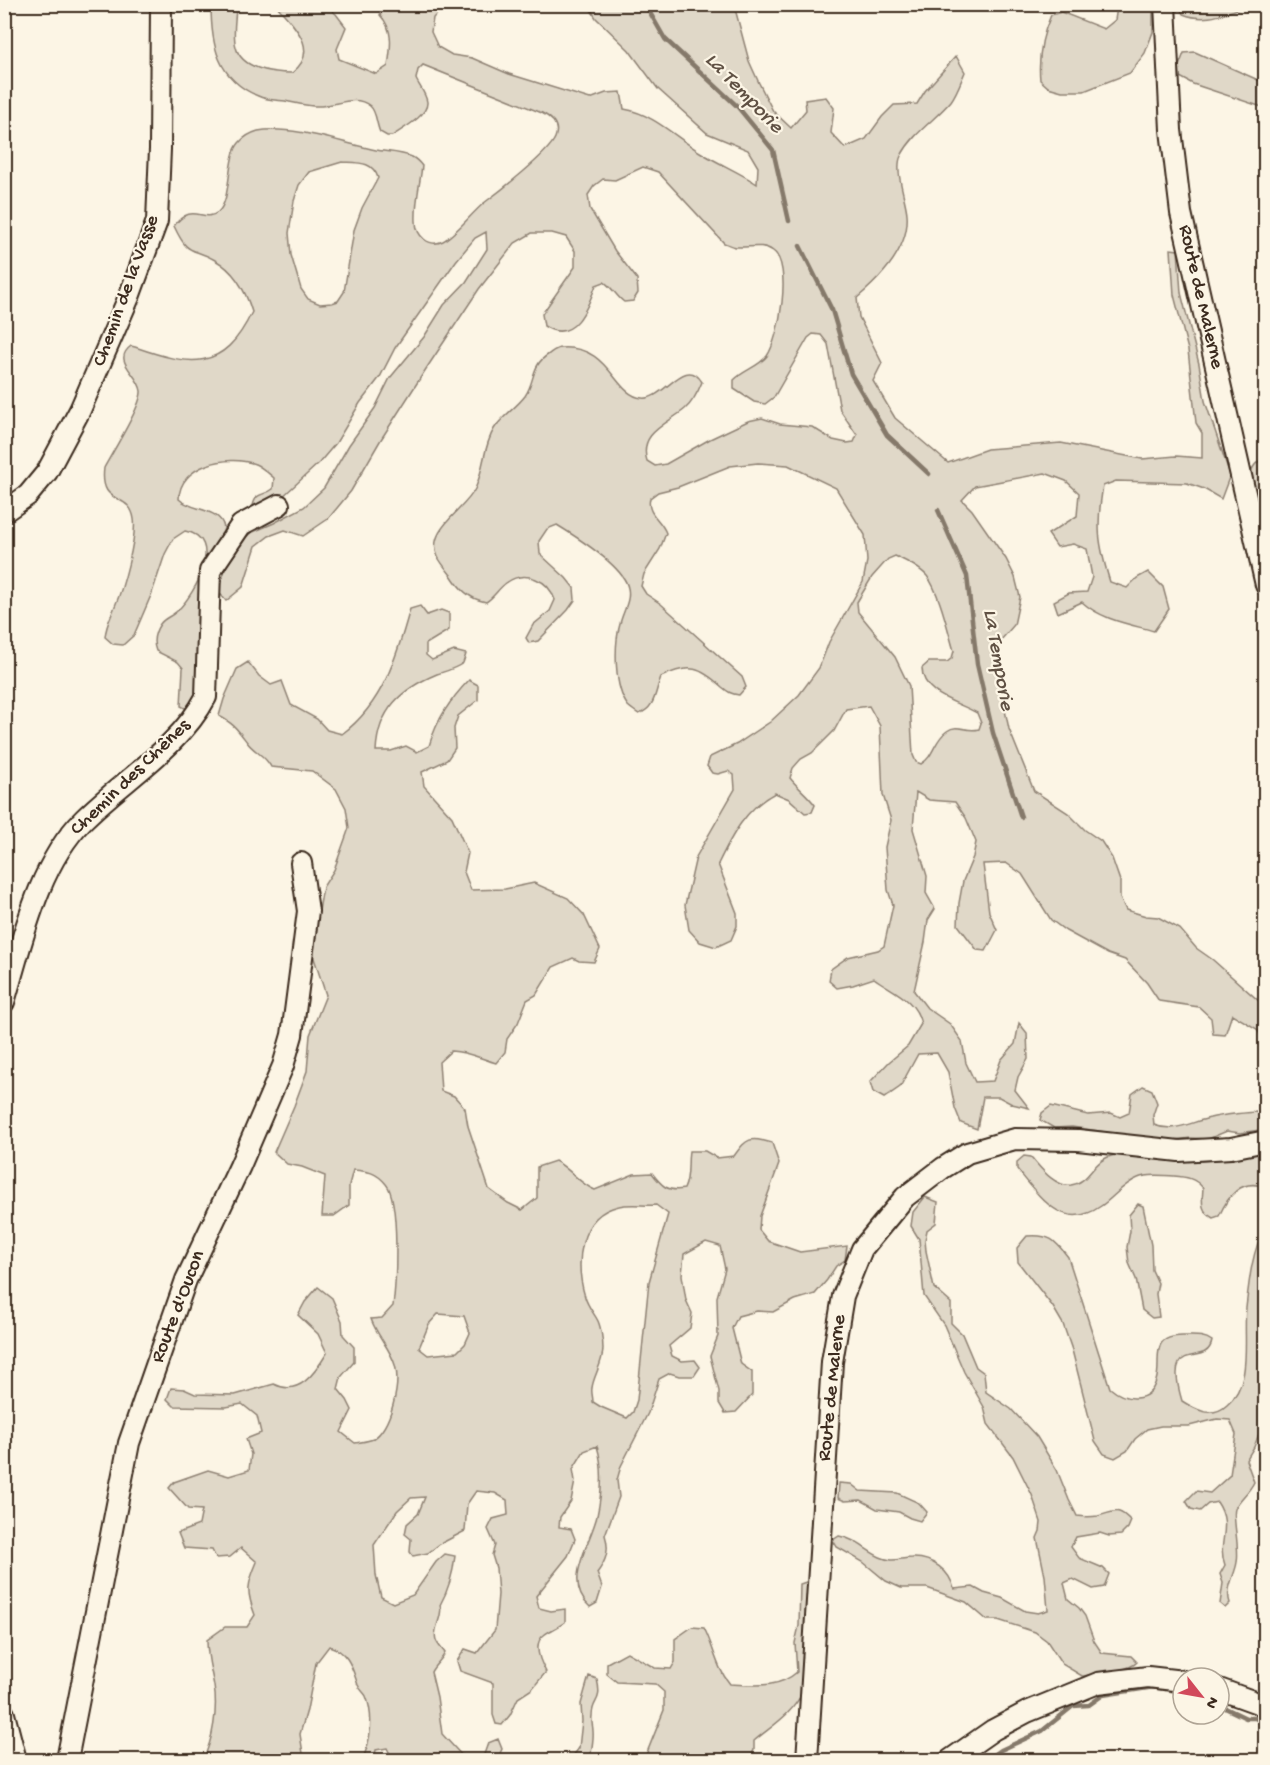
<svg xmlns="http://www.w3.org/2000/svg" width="1270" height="1765" viewBox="0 0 1270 1765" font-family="'Gochi Hand',sans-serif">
<rect width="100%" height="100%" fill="#fcf5e5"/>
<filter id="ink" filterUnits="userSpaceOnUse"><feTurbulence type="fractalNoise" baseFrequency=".0167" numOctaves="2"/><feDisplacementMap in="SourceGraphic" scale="12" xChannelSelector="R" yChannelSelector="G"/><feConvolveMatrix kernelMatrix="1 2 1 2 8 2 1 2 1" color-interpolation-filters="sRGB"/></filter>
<g filter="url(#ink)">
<path fill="#e0d8c8" stroke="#8e8173" stroke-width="1.5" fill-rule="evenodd" d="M1178,4h72v1c-25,7 -41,19 -67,9z
M211,5h25c0,13 -4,29 0,42 5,22 37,26 56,26 29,-23 2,-47 -16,-68h50l10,9 10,13 -9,22 2,10 37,15 12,-8c3,-19 6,-36 -8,-51l3,-10h62l-12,13 -2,14 7,15 14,8 20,3 37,16 81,25 16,-6 15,-1 3,17c30,5 51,28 76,43 19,12 39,20 57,32l1,-17 -10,-17 -41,-17 -49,-44 -29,-39 -33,-32 -8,-13h146l15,56 10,22 14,28 18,17 15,-18 -1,-10 21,-3 8,11 -3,25 14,15 21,-9 16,-22 12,-12 23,-1 8,-13 31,-35 9,16c-4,9 -8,21 -14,29 -16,19 -38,32 -50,55 -7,14 5,43 6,58 3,34 -26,64 -50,84l2,19 23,46 -9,18 22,37 53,45 39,-14 74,-6 81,16 34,-3 26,2v-25l-6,-10 -8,-73 -14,-55 -3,-46 7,1 3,43 18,71 6,37 25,74 -9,24 -17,-10 -17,-6 -71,-2 -13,5c-7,40 -5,57 7,96l17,6 10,-10 11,-6 15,15 6,22 -15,22c-25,-7 -52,-11 -72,-29l-24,11 -4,-12 15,-8 18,-1 5,-15 -5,-28 -14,-5 -16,3 -9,-13 29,-18 2,-23 -13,-12 -21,-8 -70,13 -13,14 10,10 34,49 9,18 5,20 -6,28 -20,23 2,20 13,61 25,62 34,22 17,17 16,11 11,17 8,23v17l6,12 20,6 12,1 22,12 16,19 17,12 46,41 6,3v40l-8,-15 -25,-15 -7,21 -12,-1 -2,-16 -12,-11 -40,-6 -12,-18 -22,-23 -17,-6 -42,-23 -15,-11 -29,-46 -16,-11 -23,1 6,48 8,18 -11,21 -9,-1 -19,-25 1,-22 4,-22 10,-24 3,-15 -10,-24 -11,-16 -26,-2 -13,-8 -3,37 14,47 -1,17 9,16 -7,11 -3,22 -11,49 13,17 23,16 12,17 4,22 9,19 18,-1 8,-21 14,-16 4,-21 8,10 1,26 -10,18 -3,13 14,18 -17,-4 -13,-7h-16l-6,32 -16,-6 -6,-15 -7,-36 -11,-19 -19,1 -18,33 -16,11 -11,-6 -3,-10 19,-20 19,-16 13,-22c-5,-25 -28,-32 -47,-46l-21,7 -16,3 -8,-7 2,-12 17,-12 30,-7 6,-4 9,-41 -5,-15 -3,-43 6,-27 -8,-25 -3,-69 -11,-20 -23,3 -12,22 -22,22 -11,6 -8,9 -3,10c8,10 18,17 25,27l-3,7 -7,1 -16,-14 -14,-6c-29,15 -43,42 -57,71l19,49v13l-6,14 -15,7 -16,-5 -11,-12 -4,-25 11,-48 39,-68 -1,-14 -6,-4 -10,3 -6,-1 -5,-7 3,-9 27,-13 33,-22 29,-27 20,-27 10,-26 34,-60 4,-21 -2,-26 -29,-47 -48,-23 -30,-2 -28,3 -52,21 -20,5 -8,6c-4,16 11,21 16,35l-6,16 -16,25 -3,12 5,8 15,10 81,73 4,10 -7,8c-8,-1 -11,-3 -17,-8 -22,-20 -32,-24 -61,-10 -6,14 -5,31 -22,37 -3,-2 -8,-5 -11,-8 -14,-18 -14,-61 -8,-82 2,-11 11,-23 8,-36 -4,-21 -53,-52 -71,-63l-10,4 -8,12 1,13 26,24 8,10 1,12 -7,10 -30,31 -9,2 -3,-5 7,-13 17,-14 5,-11c-6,-20 -30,-31 -49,-17 -8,6 -12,14 -20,19 -17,-3 -26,-13 -35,-27 -4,-5 -10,-12 -13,-18 -13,-27 27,-47 37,-68 9,-19 8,-42 19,-60 8,-13 22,-21 31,-33 11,-16 5,-30 24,-42 4,-3 7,-6 12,-6 50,-3 52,47 81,50 22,3 43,-44 60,-16 -4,10 -9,20 -17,27 -18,15 -47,24 -38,52l8,5 11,-2 44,-25 38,-18 14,-3 18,6 32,3 21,13 14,3 7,-1 3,-7 -17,-25 -12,-66 -7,-9 -8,-1 -5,4 -34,59 -9,7 -11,-2 -20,-13v-9c10,-10 24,-13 33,-24 12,-17 26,-91 6,-105 -11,-8 -24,-3 -36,-4 -4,0 -9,-3 -13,-4l-66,-71 -15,-5 -28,13 -12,-1 -9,7 -6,9 2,14 25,42 22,28 1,14 -5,8 -9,1c-8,-6 -12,-15 -20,-20l-8,3c-8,22 -22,60 -52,41l-2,-12 33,-47v-16l-9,-14 -14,-4h-20l-17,10 -36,46 -53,80 -46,72 -29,50 -23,28 -25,17 -18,-6 -16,6 -13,10 -13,41 -17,14 -8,-10 15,-45 20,-14 21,-9 30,-16 20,-19 25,-43 26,-37 15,-30 34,-41 20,-32 22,-23 21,-33 -1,-17 -11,6 -19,23 -61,87 -15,29 -20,26 -24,40 -17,20 -40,37 -22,11 -4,-5c3,-15 10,-9 20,-17l1,-11c-6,-5 -12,-11 -19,-14 -27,-10 -76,1 -76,35 12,12 42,9 45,29l-23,91 -5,77 -9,13 -6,-3 2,-38 -5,-6 -22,-11c-4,-10 -2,-18 4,-27 5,-7 13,-8 18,-14 18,-17 47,-72 7,-79l-12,8 -8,15 -13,39 -18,42 -11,10 -10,-1 -8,-7c1,-12 6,-20 10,-31 8,-18 22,-68 19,-87 -4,-28 -35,-11 -30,-51 8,-15 38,-63 37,-77 -2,-17 -30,-30 -10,-45l4,1c55,19 88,26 117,-35 -6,-20 -17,-41 -37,-52 -24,-14 -26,-2 -41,-34 19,-25 29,-2 44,-14 14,-12 8,-54 21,-69 5,-6 12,-10 19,-12 33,-6 85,12 118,19 11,2 26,2 36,7 4,2 7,5 10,9 -2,18 -7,37 -6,55 0,15 13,27 27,20 14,-8 28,-27 41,-38 16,-12 64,-49 71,-65 5,-12 -3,-20 -13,-25l-119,-48 -5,5 -2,9c3,7 10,15 11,23 1,14 -25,27 -35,34h-5l-7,-4c-4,-8 -3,-20 -10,-26 -14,-12 -33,-1 -49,0 -12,1 -25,-3 -36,-5 -9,-1 -19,-1 -27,-5 -41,-17 -47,-52 -47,-91zM342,162c16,1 31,-1 36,16l-16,30 -8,22 -10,62 -6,9 -6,2 -12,1 -12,-5 -7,-10 -10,-34 -2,-22 5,-32 5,-16 10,-13zM895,556c11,5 24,11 32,20 12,15 21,55 27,75l-2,7 -5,4h-18l-7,6c0,27 36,34 55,45l4,10 -2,6c-12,4 -21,-6 -32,2 -13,9 -13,26 -26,33l-5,-2 -3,-7 -4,-69 -14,-29 -37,-45 -1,-10 15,-25 16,-18z
M1116,5h37v27l-8,21 -15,20 -46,18h-22l-14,-4 -8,-7c-2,-22 2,-45 11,-65l10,-3 43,17 11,-9 2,-13z
M1195,52l70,31v25l-72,-24 -13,-7 -1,-11 5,-13z
M1265,458v41l-1,1c-17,-11 -19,-34 1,-42z
M420,606l7,9 14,-5 8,3v17l-23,14v11l6,5 22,-9 12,3 -3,9c-8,6 -17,8 -26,11 -36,15 -59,36 -61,77h15l15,-5 11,6 12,-6c8,-27 21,-46 40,-66l9,5v15l-20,16 -4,12 1,20 -8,12 -25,12 2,14 28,31 16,36 -4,19 7,18 34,-1 29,-6 34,15 16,17 16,34 -6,13 -15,-1 -6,-3 -20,9 -17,28 -9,5 -9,23 -11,16 -2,13 -9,11c-16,-5 -28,-11 -45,-12l-12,11 2,29 13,5 11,12 3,18 21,63 19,14 14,7 15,-12v-31l18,-6c16,8 24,23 40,29l39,-16 18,-1c10,13 15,19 32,16 6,-12 3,-25 5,-38h16l12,7 17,-2c14,-19 15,-19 38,-13l7,21 -19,52 -1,14 9,11 32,11 47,-6 -2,14 -9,6 -9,14 -12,14 -20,6 -22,12 -16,-1 -19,5 -6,12 9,36 11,8v23l-16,17 -11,1 -6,-10v-12l-9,-35 8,-20 -1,-39 8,-28 -5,-23 -14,-4 -22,12 -2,21 4,25 6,13 -2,15 -21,18 3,10 10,5 13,-1 5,7 -6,9h-15l-9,-3 -11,6 -11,34 -27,53 -4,14 2,17 -14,38c5,15 1,26 -8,38l5,14 -5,16 -7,4c-28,-25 0,-62 7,-91 5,-23 7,-47 0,-70l-13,5 -11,18 2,12 -4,20 -11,16 -1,10 12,2 4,10 -7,17 -32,40 3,12 12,3 14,-2v13c-6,5 -15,8 -21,13 -12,9 -3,28 2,37l-14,17 -14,9 -8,17 -8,10 -6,-1 -3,-9v-32l-33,-12 -3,-10 8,-12 12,4 18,-23 3,-36 -2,-26 -4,-13 3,-10 -7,-16 5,-10 15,-4 -1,-15 -12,-7 -19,-2 -9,13 -2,27 -25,13 -12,9 -15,3 -3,-4 1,-13 -6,-5 2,-10 11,-10 7,-17 -14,1 -14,13 -23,34 2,30 5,22 12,6 20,-8 23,-33 9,-8 10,2c-2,18 -6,33 -15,49 4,12 -8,23 -4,35 1,4 6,9 9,13 -4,8 -10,11 -14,19l6,25 5,37 24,26h4h-77l-6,-12 -11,2 -2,10h-12c9,-18 12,-44 4,-64 -2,-4 -6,-6 -8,-11 -6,-17 -9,-33 -29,-39l-13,17 -9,47 -7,24 4,26h-101c10,-21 15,-50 11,-74 -3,-17 -7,-29 -7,-46l18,-13h22l8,-12c-9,-24 -8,-30 2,-53l-16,-14 -11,9 -14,1 -4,-8 -28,-2 -6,-15 21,-8 3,-15 -14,-1 -19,-21 5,-6 34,-12 21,6 20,-6 2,-16 -5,-15 15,-6 -4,-17 -15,-12 -16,3 -52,-1 -7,-7 4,-11 13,1 11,5 40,1 39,-11c25,13 41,-11 53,-31l-9,-19 -20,-19 7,-13 13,-15 14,11 10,23 1,14 11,12v15l-13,15 -3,12 9,11 5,10 -11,22 14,11c5,-1 14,-2 18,-4 18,-11 28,-55 22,-74 -5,-17 -18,-29 -24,-46l11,-1 11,-12c3,-23 7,-106 -7,-122 -10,-12 -18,-13 -33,-14l-4,15v20l-15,11h-12l3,-40 -23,-9 -15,-3 -13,-12 20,-46 13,-35 3,-36 16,-40 -14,-43 11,-65 11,-17 15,-42 -3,-20 -10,-19 -24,-18 -41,-4c-6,-12 -17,-15 -24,-25 -10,-13 -13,-18 -28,-26l5,-17 13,-30 11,-7 11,14 12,9 11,-4 9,24 26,14 10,11 15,4c41,-30 55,-78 68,-125zM656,1205l12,9 -19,68 -12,118 -4,12 -6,6 -26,-11 -8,-5c0,-5 -2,-10 -1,-14 1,-11 11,-25 11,-39 0,-8 -2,-21 -5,-28 -4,-8 -10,-14 -13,-24 -10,-33 -7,-82 34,-91 11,-3 25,0 37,-1zM438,1314l26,2 6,17 -5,11 -8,8 -29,3 -9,-7 10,-24z
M1143,1086l9,4 5,13 -4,12 1,10c19,8 37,-3 56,-7 16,-4 32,-5 48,-6l7,3 1,14 -26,4 -13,-2 -19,8 -17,-1 -25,3 -94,-14 -18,1 -14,-8 2,-7 9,-7 37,9 23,-2 9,4 9,-4 3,-19z
M1265,1150v37c-24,-9 -37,9 -46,29l-6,2c-13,-7 -11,-16 -10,-30 -8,-10 -17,-11 -29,-12 -11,0 -25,-3 -36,2 -15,6 -25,20 -37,28 -38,27 -61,-9 -84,-37v-7l7,-6 7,1c9,10 23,30 40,28 20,-3 21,-26 44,-30 15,-2 39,4 55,5 35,3 62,-1 95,-10z
M925,1197l13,5 -2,21 -9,7 -2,10 1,11 8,37 17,15v20l11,11 14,33 8,6 2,19 25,17 26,28 20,33 12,30 8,16c7,1 15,1 21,0 17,-4 19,-10 33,5l-3,7 -7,7 -12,1 -9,-3 -24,4 -5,10 8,11 24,10 6,6 -5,13 -11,2 -20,-10 -9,4 4,16 11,9 6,8 9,25 8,12 29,3 6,6c-7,9 -42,12 -55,14l-20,-12 -15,-23 -12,-9 -37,-12h-11l-21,-18 -39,-14h-26l-15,-7 -23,-19 -26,-15 -4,-7 6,-4c17,3 26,14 41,21 13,6 20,1 32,1 20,-1 38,13 42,31l19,-2 11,6 18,5 23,13 13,2 10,-3 -3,-34 -8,-38 3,-7 1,-9 -9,-27 -19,-38 -25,-33 -4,-17 -20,-35 -20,-47 -20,-29 -5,-57 -8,-13 2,-14z
M1138,1204l5,2 8,39 1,25 6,13 -2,11 3,23 -7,1 -10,-8 -6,-31 -7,-16 -2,-16 3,-16 -1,-16z
M1265,1227v191l-11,29 -8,13 8,22c-5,11 -16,18 -19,27 -3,7 5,39 2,53 -2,14 -12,26 -7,41l-5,5 -5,-4 3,-21 -3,-9 5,-9c-9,-23 9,-38 -8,-63l-9,2 -8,7 -9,-2 -5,-8 10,-10 14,2 20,-18 6,-41 -6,-14 -13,-1 -28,7h-28l-14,3 -12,10 -8,12 -12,7 -11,-4 -9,-13 -23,-91 -9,-26 -10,-17 -35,-45 -1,-14 10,-12c23,-2 28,4 41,21l42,131c15,13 39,16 46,-7 7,-20 -10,-47 30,-45 9,0 18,-1 26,5 -5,29 -50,-7 -30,60 14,9 30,18 45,4 26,-22 16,-66 19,-97 3,-27 6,-57 19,-81z
M839,1483l12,1 9,7 37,2 22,10 8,9 -7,9 -10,-3 -11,-6 -22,-3 -16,-9 -16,1 -7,-3z
M806,1582l3,7 -6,102c-10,23 -30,34 -49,50v9l-5,10h-105l20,-50v-18l-9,-8 -38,-2 -10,-8v-11l20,-11 28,16 16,1 4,-7v-23l17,-12 12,1c10,19 12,40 26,56 24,1 48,5 67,-12l-2,-29 4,-17 1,-42z
M589,1676l8,3c6,25 -5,19 -5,37 -1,5 1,10 1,15 1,9 -2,20 -3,29h-20l9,-12 3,-27 -1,-17z
M498,1739l4,10 -5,11h-15l6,-17z"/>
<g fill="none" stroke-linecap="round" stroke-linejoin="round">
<path stroke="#85796b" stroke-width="4.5" d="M645,4l20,35 72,67 36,44 16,71
M800,246l32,64 19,64 36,61 42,39
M938,510l29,66 10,88 16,69 28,84
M1219,1705l27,13h9l11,6
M987,1760l14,-10 41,-19 31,-25 16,-1 14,-10 51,-8 29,5"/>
<defs>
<path id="minor" d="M1165,4l6,126 10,83 85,372
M4,512l24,-17 19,-23 33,-62 49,-113 28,-76 3,-72 1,-145
M4,1002c18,-60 34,-138 80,-183 39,-39 96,-72 122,-122l4,-126 31,-46 38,-20
M1219,1689l47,17
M4,1714l12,46
M67,1760l62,-317 57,-163 54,-114 43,-100 9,-31 16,-124 -7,-48
M807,1760l25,-398 11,-66 19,-47 43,-52 38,-29 24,-15 48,-14 63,1 101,11 52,-3 35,-7
M950,1760l43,-30 34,-18 71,-29 50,-6 35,4"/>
</defs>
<use href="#minor" stroke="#3b2a1e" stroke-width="24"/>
<use href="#minor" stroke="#fcf5e5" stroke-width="20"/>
</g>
</g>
<g text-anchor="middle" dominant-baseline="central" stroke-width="4.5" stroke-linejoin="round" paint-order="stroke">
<g font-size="20" fill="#3b2a1e" stroke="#fcf5e5">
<text transform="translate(127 291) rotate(-70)">Chemin de la Vasse</text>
<text transform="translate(1200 297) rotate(77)">Route de Malerne</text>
<text transform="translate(131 778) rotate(-44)">Chemin des Chênes</text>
<text transform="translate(179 1307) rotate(-69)">Route d'Oucon</text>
<text transform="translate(833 1388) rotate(-84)">Route de Malerne</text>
</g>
<g font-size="21" font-style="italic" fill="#605144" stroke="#fcf5e5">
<text transform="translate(743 94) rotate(46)">La Temporie</text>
<text transform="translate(997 660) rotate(80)">La Temporie</text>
</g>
</g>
<rect width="1270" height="1765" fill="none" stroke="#fcf5e5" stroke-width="24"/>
<rect x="12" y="12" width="1246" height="1741" fill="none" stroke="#3b2a1e" stroke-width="2" filter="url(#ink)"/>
<g transform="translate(1201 1696) rotate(121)"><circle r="28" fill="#fcf5e5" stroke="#afa495" stroke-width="1.5"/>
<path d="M0-4.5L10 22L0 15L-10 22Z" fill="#d1495b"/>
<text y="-9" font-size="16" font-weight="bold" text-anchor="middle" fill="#3b2a1e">N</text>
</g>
</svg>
